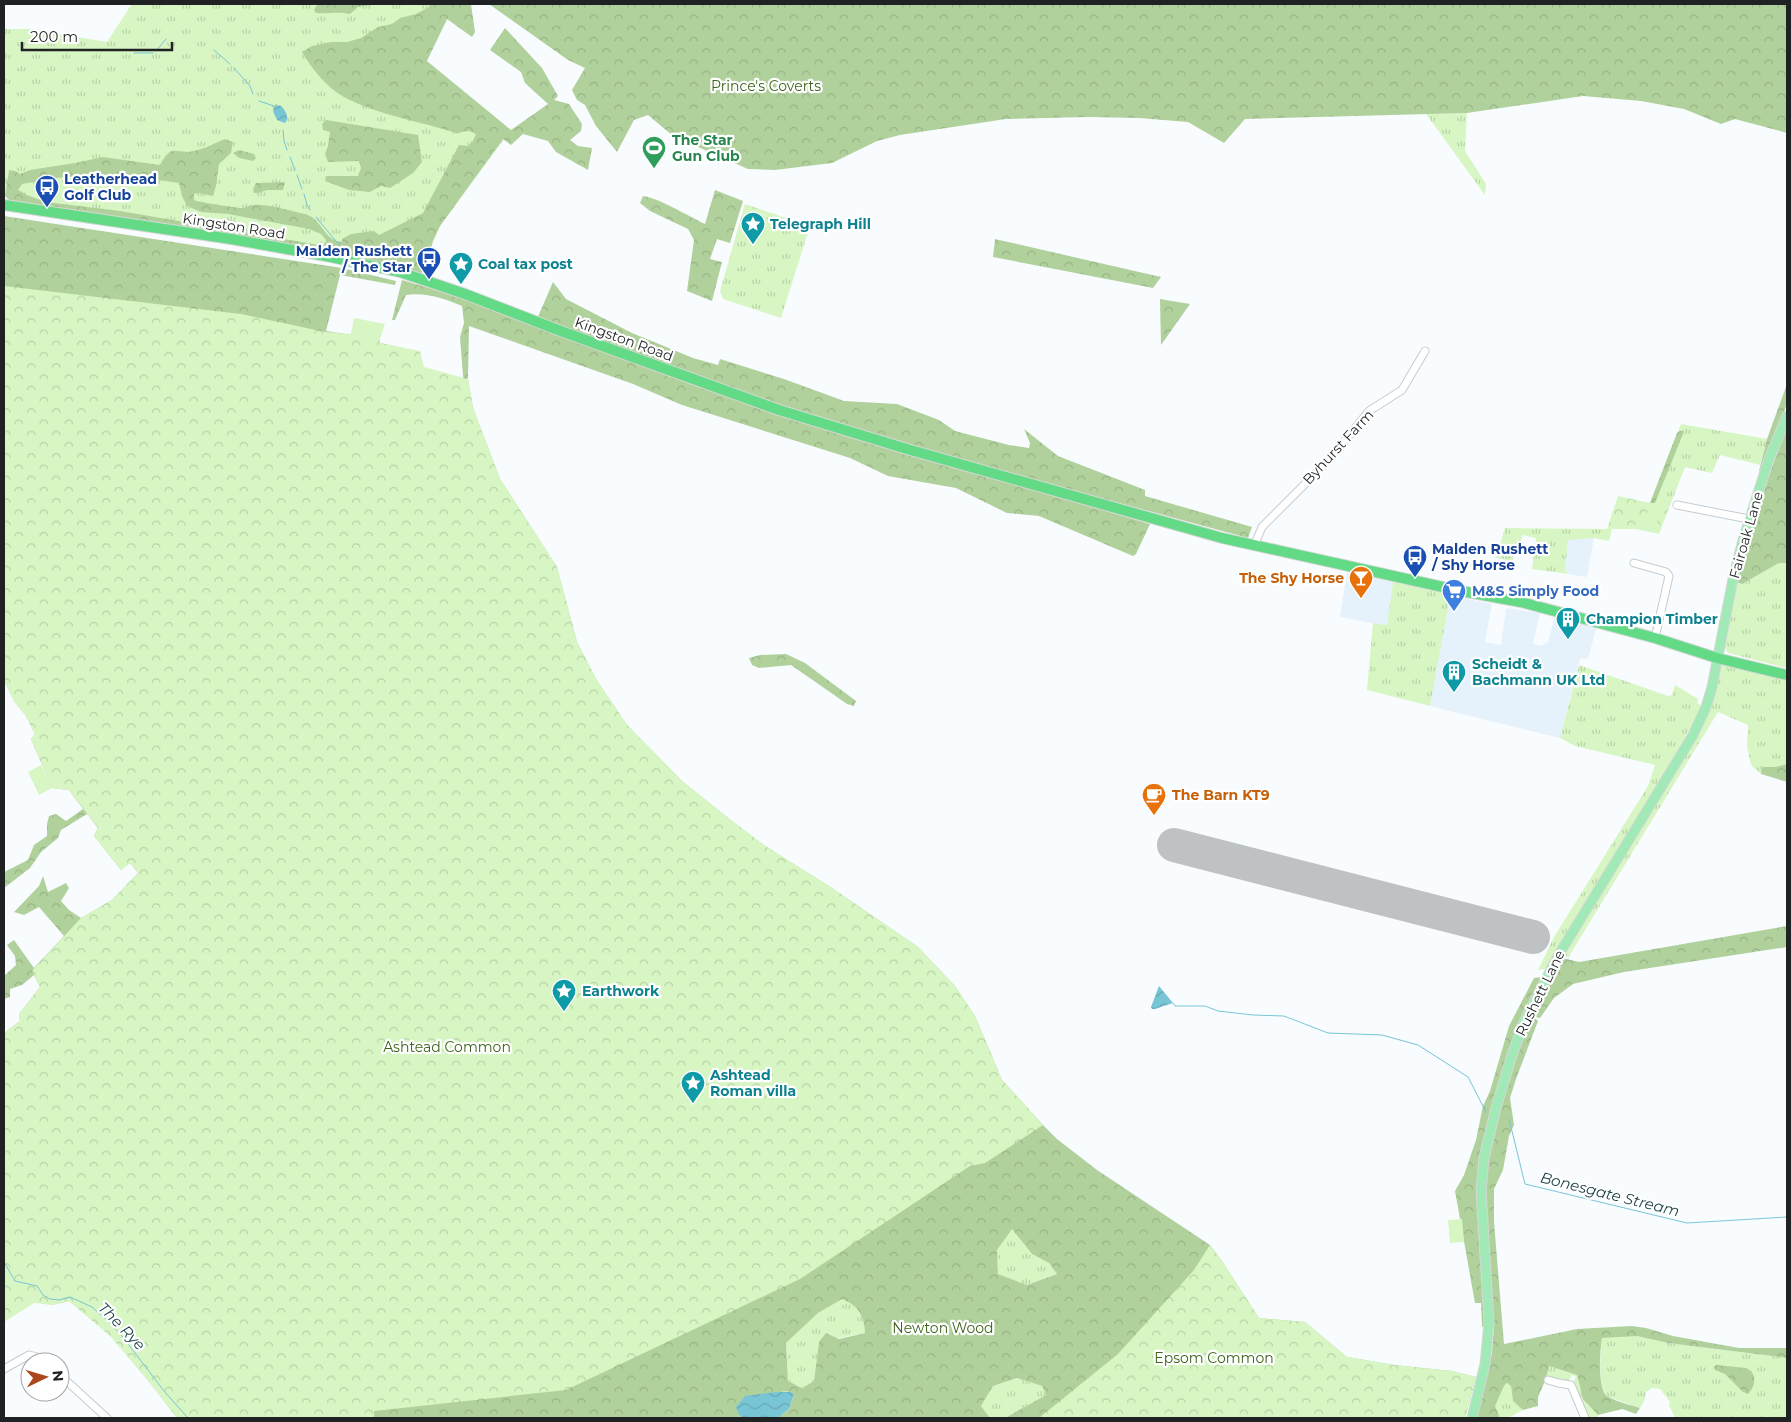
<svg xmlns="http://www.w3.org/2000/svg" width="1791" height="1422" viewBox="0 0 1791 1422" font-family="Montserrat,sans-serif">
<defs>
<pattern id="grass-tufts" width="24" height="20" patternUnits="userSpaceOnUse" patternTransform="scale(1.25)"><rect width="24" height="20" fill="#d7f6c3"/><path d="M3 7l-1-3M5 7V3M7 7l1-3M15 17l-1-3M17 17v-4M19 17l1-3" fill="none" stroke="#b8d3a7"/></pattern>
<pattern id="forest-crowns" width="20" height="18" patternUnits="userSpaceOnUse" patternTransform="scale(1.25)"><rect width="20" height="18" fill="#b1d19c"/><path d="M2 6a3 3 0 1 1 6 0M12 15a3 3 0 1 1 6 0" fill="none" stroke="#98b386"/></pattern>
<pattern id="park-crowns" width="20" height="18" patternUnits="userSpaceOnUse" patternTransform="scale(1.25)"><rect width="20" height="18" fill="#d7f6c3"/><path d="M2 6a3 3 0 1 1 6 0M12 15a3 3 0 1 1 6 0" fill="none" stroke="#b8d3a7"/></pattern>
<pattern id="water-waves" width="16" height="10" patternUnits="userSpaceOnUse" patternTransform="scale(1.25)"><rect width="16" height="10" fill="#78c5d6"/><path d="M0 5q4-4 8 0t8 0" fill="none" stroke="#67a9b7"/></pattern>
</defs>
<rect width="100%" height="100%" fill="#f8fcff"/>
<path fill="#e5f2fc" d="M1594,538l-7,39 -19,-3 -3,-4 3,-31z
M1347,572l46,10 -6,44 -47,-9z
M1450,596l42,8 -7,38 16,3 5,-37 34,5 -7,31 7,2 8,-4 7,-26 41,13 -8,30 -8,-1 -20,80 -130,-32z"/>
<path fill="url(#grass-tufts)" d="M132,4h323l-29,57 85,69 -71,96 -7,15 -9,31 -4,1 -39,-10 -372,-63 -5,-8v-163h25l78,13z
M1467,113l-2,38 21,33 -1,11 -59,-81z
M745,204l65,22 -29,92 -58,-19 -3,-8z
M1681,424l86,15 -7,26 -40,-10 -8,18 -27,-6 -14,36h-21z
M1505,528l107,1 -3,12 -15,-3 -26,2 -3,30 3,4 -36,-5 4,-31 -14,-3 -2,19 -6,-1 -1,8 -17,-3z
M1779,563h8v105l-59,-15 -3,-5 12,-66 5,2z
M1393,582l58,10 -21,114 -63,-16 6,-67 14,2z
M1579,665l92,32 4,-12 23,14 -1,4 6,3 -46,80 -111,183 -8,1 16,-33 94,-151 7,-21 -80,-19 -15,-8z
M1726,665l61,15v84l-12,3h-13l-1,7 -10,-9 -4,-18 1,-22 -30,-13 -150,246 -4,-4 113,-187 43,-100z
M1012,1228l20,26 17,9 8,11 -30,11 -29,-11 -1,-24z
M842,1298c17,9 22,16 23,35l-46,9 -5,39 -12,7 -14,-7 -2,-38 32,-30z
M1626,1335l11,1 31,7 119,15v60h-112l-6,-13 1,-3 -10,-13 -8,-1 -6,4 -1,7 -5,9 -31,-11c-13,-9 -8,-45 -7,-59z
M1549,1366l28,9 6,24 15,16v3h-10l-14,-32 -1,-4 3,-5 -4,-2 -4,7 -23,-1z
M1017,1378l25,8 4,9 -41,23h-15l-9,-12 12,-20z
M1509,1383l2,3c1,14 3,14 12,24l-15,8h-8l-5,-10v-3l9,-19z"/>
<path fill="url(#forest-crowns)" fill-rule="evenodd" d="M322,4h57l-21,3 -8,7c-12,-3 -22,0 -34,-1l-2,-3 3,-5z
M431,4h40l4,28 -3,5 -25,-18 -20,42 84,69 37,-26 -23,-21 -4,-11 -31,-22 15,-22 37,40 16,28 -4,4 15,4 13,20 -1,7 -11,9 8,6 14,2 -4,22 -32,-18 -8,-11 -25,-7 -12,11 -8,-6 -63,87 -7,15 -9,31 -4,1 -39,-10 -372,-63 -4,-4 4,-26 6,1 5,3 10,-4 45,-7 28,-6 57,8c12,-23 16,-10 34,-14 10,-2 21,-8 31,-12l8,3 -2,11 -12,11 -3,22 -3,10 -15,-3 -4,1v6c4,2 42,8 49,8 4,-1 7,-3 11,-3 13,-1 29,4 42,7 4,1 11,2 14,4 14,8 14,24 32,26v-3l9,-5 23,-3 5,4 44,-22 36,-68 9,1 5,-5 3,-7 -7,-3 -13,2c-37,-12 -78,-18 -112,-36 -18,-10 -32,-28 -42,-45l10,-6 19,-4h16l14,-4 17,-11 14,-3 8,-6 16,-4 13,-7zM92,175l45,2 42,6 3,13 5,10 14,6 27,2 81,15 12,5 5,6 -1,6 -205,-35 -74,-9 -19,-7 -9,-5 4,-6 35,-6z
M489,4h1298v129l-52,-14 -14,5 -37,-15 -43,-8 -58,-5 -116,17 -222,6 -21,24 -36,-21 -49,-4 -51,-1 -82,2 -106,16 -23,6 -45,22 -57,7 -27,-1 -75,-33 -25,-21 -14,5 -17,32 -21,-26 -11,-21 -8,-5 -5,-10 13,-22 -17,-8z
M326,120l92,15 4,27 -9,11 -23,15 -9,-2 -11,6 -21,-2 -24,-9 1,-5h32l3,-8 -2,-7 -31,1 -3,-8 3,-8 2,-14 -7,-2 -1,-6z
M239,150l15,4 2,4 -3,3 -14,-3 -6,-5z
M285,182l-2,8h-16l-9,3h-4l-1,-4 3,-6z
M715,190l28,11 -13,42 -13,-4 -7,20 12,3 -10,39 -25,-10 7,-51 -6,-11 -38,-18 -10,-8 3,-7c16,2 45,20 62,28z
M4,216l338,52 54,13 -1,4 -55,-10 -14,56 54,8v4l23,5 20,19 41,21 -4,-51 4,-14 -2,-17c-18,-8 -37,-14 -56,-11l-11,25h-3l10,-40c109,31 213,79 320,115 141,49 285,86 428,129l-14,30 -3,2 -94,-40 -32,-3 -51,-25 -68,-12 -38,-18 -168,-53 -49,-21 -164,-58 -1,53 5,29 27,71 57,88 20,75 19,37 31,46 56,57 45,36 37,28 67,42 86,59 37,39 20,30 27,64 41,45 14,14 40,31 113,75 12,16 37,57 46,4 42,35 47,8 58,6 24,6 -11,41h-460l41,-23 -4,-9 -25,-8 -24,8 -12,20 9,12h-212l11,-9 5,-15c-15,-10 -41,13 -55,21l5,3h-567l-26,-34 -40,-48 -42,-35 -17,4 -48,-271c5,-6 10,-8 16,-13l-1,-7 21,-27 -6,-12 -12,10 -12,4v8l-6,2v-23l12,-11 -1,-9 -8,-11 7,-5 20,28 30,-32 -25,-29 -15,8 -10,-3 25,-26 4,-10 5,16 18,-9 3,5 -8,13 8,9 12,8 31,-18 26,-27 -8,-10 -9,7 -27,-34 4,-8 -11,-14 -26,16 -3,8 -17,14 -11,16 -26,20v-16l24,-12 6,-15 13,-9v-12l2,-8 7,-2 10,7 17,-12 -14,-19 -17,-2 -21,-49 4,-5 -9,-18 -12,-15 -10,-21zM1012,1229l20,25 17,9 8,11 -30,11 -29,-11 -1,-24zM842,1299c16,7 22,15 23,34l-26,6 -13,-6 -7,9 -5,39 -12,7 -14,-7 -2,-38 32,-30z
M995,239l166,38 -8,11 -160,-31z
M553,282l13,17 66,34 61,25 25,7 2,-6 64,20 60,22 53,3 42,16 16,11 54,14 20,3 1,-5 -6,-14 34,27 87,34v6l107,31 -4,11 -335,-91 -124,-37 -252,-91z
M1160,299l30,5 -29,41z
M1787,384v20l-26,66 -2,1 8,-32z
M1787,427v136h-8l-37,21 -5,-2c13,-53 30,-104 50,-155z
M1680,431h2l1,3 -28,69h-5l27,-70z
M786,654l19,9 51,38 -2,5 -7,-2 -56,-39 -32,3 -7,-3 -3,-7 11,-3z
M1787,764v18l-26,-8 1,-7h13z
M1787,926v21l-163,25 -51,12 -19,14 -14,20 -6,-1 4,4 -22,58 -6,19 4,27 -5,11 -6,34 -9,19v33l10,122 73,-15 55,-3 14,2 27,8 66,12h48v10l-119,-15 -31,-7 -35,2c-2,12 -5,50 5,58 7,5 24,9 33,12l-4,6 -14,-5 -24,6 -15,-16 -6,-24 -28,-9 -4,15 -7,16v9l-15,4 -10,-9 -2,-15 -4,-3 -3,3 -9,20 5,12h-23l15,-66 2,-27 -12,2 -1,-24h-6l-20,-112 9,-16 12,-35 7,-34 7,-15 19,-65 25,-48 20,-3 9,-17 16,4z
M1716,1365l30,3 5,3c6,7 3,17 -3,23l-5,-2 -18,-18 -10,-4 -1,-3z"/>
<path fill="url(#park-crowns)" d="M4,286l237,28 84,18 26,2 29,5v4l40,8 4,16 44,12 5,29 27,71 57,88 20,75 19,37 31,46 56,57 45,36 37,28 67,42 86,59 37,39 20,30 27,64 41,45 -58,38 -15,3 -170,113 -234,111 -192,21v7h-197l-26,-34 -40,-47 -42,-36 -17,4 -18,-2 -30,19v-288c5,-6 10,-8 16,-13l-1,-7 21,-27 -8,-16 49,-53 31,-18 26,-27 -8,-10 -9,7 -27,-34 4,-8 -29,-38 -17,-2 -21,-49 4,-5 -9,-18 -12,-15 -10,-21z
M1618,496l32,7h21l-12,31 -23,-5h-29z
M1210,1245l12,16 37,57 46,4 42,35 47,8 58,6 24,6 -11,41h-426l79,-64 76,-84z"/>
<path fill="#d7f6c3" d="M354,318l31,6 -5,15 -29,-5z
M1649,507l11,4 -6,20 -11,-4z
M41,765l11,23 -13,7 -11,-23z
M1462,1219l2,23 -14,1 -2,-23z"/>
<path fill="url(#water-waves)" d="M275,105l6,1c4,4 9,11 4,17l-8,-3 -4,-9z
M1159,986l14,17 -18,6h-3l-1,-2z
M776,1392h15l3,2 -5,15 -11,9h-34l-5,-3 -3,-8 9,-11z"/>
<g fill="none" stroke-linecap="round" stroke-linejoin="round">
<path stroke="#78c5d6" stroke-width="1" d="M214,50l16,14
M156,51l10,-12
M134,53h19
M234,68l16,18 3,8
M259,101l15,5
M283,130l1,11 3,9
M290,157l5,13
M297,175l5,14
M304,194l3,11 3,5
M316,217l24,29
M1173,1003l2,3h30l13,5 35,4 31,1 44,17 54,2 36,10 50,32 18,35
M1509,1119l16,65 162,39 100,-6
M4,1262l11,19 22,5 6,9 7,4 9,1 11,-3 22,10 15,13 15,16 42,55 24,27"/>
<path stroke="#bec2c4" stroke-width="34" d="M1174,845l359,92"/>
<defs>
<path id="minor" d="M1677,505l72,14
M1254,546l8,-19 65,-65 42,-51 33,-21 23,-39
M1634,563l32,9 3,4 -14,62
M4,1369l25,-14 12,3 5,4
M60,1375l47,43
M1548,1380l10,3 13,2 14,33"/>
<path id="major" d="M1472,1418l13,-54 4,-42 -8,-132 3,-32 12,-50 15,-50 13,-36 34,-66 99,-162 36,-59 13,-28 6,-20 21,-108 10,-39 26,-81 18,-43"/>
<path id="highway" d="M4,205l227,34 95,17 74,16 65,22 93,36 221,80 128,39 315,89 239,53 60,11 134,36 62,20 70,17"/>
</defs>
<use href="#minor" stroke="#c6ccd0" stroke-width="9"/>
<use href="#major" stroke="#d7d7d7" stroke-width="11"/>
<use href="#highway" stroke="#d7d7d7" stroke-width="12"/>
<use href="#minor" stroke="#fff" stroke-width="7"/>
<use href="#major" stroke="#a1e9b6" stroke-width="9"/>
<use href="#highway" stroke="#63da85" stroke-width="10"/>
</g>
<defs>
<symbol id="stadium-pin" viewBox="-11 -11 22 30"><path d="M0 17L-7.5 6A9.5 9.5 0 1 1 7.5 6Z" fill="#2e9e5b" stroke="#fff"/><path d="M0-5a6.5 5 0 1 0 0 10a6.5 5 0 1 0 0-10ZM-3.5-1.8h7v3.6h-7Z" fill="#fff"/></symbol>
<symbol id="bus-pin" viewBox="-11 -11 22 30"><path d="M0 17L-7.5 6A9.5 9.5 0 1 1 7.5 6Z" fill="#1a4fb4" stroke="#fff"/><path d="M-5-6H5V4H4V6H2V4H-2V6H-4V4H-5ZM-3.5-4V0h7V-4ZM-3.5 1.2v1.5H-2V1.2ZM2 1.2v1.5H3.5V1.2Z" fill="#fff"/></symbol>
<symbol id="sight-pin" viewBox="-11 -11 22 30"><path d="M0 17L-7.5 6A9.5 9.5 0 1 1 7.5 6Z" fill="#0f9aa8" stroke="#fff"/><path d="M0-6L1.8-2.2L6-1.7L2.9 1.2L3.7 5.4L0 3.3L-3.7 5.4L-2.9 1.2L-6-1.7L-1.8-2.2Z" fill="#fff"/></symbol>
<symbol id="bar-pin" viewBox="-11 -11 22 30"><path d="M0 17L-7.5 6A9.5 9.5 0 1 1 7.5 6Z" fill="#e8710a" stroke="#fff"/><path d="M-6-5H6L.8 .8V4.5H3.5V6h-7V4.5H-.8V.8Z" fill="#fff"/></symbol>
<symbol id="supermarket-pin" viewBox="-11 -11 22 30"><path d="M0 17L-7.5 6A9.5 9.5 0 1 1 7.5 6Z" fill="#3f7fe0" stroke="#fff"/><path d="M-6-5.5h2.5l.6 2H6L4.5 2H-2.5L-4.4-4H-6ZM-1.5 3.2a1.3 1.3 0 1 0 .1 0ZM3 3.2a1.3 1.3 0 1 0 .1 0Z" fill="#fff"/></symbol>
<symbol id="building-pin" viewBox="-11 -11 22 30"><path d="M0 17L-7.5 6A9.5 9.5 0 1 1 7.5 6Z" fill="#0f9aa8" stroke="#fff"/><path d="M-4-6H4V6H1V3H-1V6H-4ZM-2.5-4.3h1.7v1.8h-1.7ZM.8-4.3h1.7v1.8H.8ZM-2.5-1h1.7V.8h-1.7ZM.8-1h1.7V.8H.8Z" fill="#fff"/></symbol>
<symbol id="cafe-pin" viewBox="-11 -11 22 30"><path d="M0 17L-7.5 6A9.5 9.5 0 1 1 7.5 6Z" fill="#e8710a" stroke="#fff"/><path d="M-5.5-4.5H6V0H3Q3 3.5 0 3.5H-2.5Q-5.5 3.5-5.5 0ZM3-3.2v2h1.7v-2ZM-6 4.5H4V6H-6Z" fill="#fff"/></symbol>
</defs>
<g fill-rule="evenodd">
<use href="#stadium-pin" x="640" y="134" width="28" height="38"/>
<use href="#bus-pin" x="33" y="173" width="28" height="38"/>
<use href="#sight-pin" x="739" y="210" width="28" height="38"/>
<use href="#bus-pin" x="415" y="245" width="28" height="38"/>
<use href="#sight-pin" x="447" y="250" width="28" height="38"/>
<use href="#bus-pin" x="1401" y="543" width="28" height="38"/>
<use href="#bar-pin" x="1347" y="564" width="28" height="38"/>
<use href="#supermarket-pin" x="1440" y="577" width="28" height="38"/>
<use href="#building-pin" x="1554" y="605" width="28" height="38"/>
<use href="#building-pin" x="1440" y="658" width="28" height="38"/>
<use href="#cafe-pin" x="1140" y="781" width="28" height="38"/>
<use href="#sight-pin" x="550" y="977" width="28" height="38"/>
<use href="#sight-pin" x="679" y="1069" width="28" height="38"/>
</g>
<g text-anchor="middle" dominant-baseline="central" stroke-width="4.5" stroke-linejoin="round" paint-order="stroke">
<g font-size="14" fill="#3d641b" stroke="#fff">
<text x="766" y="86">Prince's Coverts</text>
<text x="447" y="1047">Ashtead Common</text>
<text x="943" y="1328">Newton Wood</text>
<text x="1214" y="1358">Epsom Common</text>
</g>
<g font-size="14" font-weight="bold" fill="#27864d" stroke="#fff" text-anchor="start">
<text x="672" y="140">The Star<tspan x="672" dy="16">Gun Club</tspan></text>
</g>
<g font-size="14" font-weight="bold" fill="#164399" stroke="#fff" text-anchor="start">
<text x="64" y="179">Leatherhead<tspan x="64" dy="16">Golf Club</tspan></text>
<text x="412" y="251" text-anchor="end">Malden Rushett<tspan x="412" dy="16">/ The Star</tspan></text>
<text x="1432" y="549">Malden Rushett<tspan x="1432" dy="16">/ Shy Horse</tspan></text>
</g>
<g font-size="14" font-weight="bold" fill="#0d838f" stroke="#fff" text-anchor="start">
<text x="770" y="224">Telegraph Hill</text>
<text x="478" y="264">Coal tax post</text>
<text x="1586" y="619">Champion Timber</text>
<text x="1472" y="664">Scheidt &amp;<tspan x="1472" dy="16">Bachmann UK Ltd</tspan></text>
<text x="582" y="991">Earthwork</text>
<text x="710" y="1075">Ashtead<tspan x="710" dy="16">Roman villa</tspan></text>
</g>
<g font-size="14" fill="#1f2123" stroke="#fff">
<text transform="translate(234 226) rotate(9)">Kingston Road</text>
<text transform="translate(624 339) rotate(20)">Kingston Road</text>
<text transform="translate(1338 447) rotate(-47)">Byhurst Farm</text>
<text transform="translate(1746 535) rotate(-74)">Fairoak Lane</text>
<text transform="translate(1540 993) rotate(-64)">Rushett Lane</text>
</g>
<g font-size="14" font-weight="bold" fill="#c56008" stroke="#fff" text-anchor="end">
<text x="1344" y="578">The Shy Horse</text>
<text x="1172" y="795" text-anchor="start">The Barn KT9</text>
</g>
<g font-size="14" font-weight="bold" fill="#366cbe" stroke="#fff" text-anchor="start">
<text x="1472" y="591">M&amp;S Simply Food</text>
</g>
<g font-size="15" font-style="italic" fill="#193e45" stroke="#fff">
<text transform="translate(1610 1194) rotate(14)">Bonesgate Stream</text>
<text transform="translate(122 1326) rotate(46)">The Rye</text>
</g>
</g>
<rect width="1791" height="1422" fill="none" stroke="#1f2123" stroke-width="10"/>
<g transform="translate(45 1377) rotate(85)"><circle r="24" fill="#ffffff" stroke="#a5a6a7"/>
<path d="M0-4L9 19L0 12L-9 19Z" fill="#ac461c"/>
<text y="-8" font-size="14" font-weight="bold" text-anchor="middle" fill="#1f2123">N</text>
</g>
<path d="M22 42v8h150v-8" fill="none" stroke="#1f2123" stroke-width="2.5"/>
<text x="30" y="42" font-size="15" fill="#1f2123" stroke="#ffffff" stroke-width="4" paint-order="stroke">200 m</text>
</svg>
